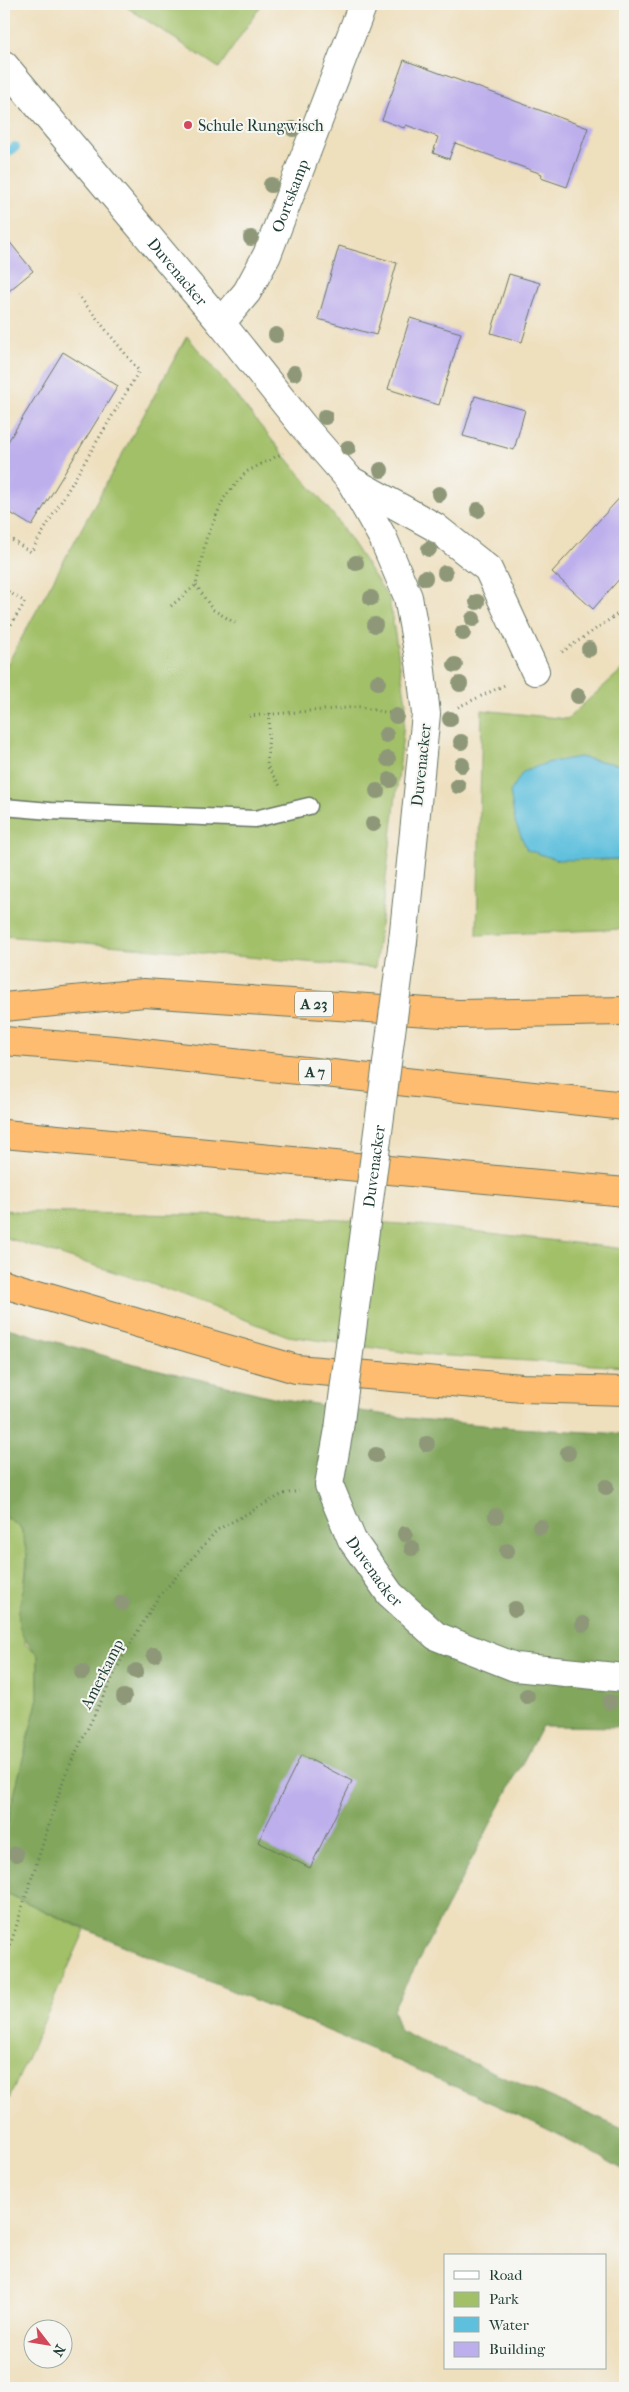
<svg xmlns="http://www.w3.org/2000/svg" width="629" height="2392" viewBox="0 0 629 2392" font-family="'IM FELL French Canon',serif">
<rect width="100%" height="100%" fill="#f6f6f2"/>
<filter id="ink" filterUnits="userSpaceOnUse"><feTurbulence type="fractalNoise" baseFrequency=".02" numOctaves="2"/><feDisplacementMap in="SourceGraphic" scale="10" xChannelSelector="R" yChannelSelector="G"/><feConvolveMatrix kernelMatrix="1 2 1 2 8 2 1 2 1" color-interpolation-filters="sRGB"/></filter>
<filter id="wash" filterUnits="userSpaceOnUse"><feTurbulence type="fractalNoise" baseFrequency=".0096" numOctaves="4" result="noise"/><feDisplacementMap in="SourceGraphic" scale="20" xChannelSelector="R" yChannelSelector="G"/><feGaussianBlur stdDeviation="1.12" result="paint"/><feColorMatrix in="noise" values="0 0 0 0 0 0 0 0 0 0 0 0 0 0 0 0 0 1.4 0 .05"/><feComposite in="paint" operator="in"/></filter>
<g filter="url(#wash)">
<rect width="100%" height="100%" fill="#eedfbd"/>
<path fill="#a2c068" stroke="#607e4e" d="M122,4h140l-43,64z
M187,336l148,181 54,81 17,104 -6,61 -25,205 -371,-32v-266z
M625,667v95l-5,3 -41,-8 21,103 25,-1v70l-148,6 5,-225 85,9z
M4,1210l21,2 272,5 133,9 195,23v118l-208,-13 -129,-18 -142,-54 -142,-45z
M4,1516l17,12 6,27 -2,26v63l13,10v44l-34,138z
M4,1892l81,38 -81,180z"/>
<path fill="#81a65c" stroke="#507248" d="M4,1327l123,35 150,36 129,20 110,10 109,6v293l-83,-1 -149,283 7,22 225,99v41c-54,-33 -112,-58 -169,-84 -149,-69 -304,-125 -452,-195v-56l34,-138v-44c-38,-32 -8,-59 -11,-99 -1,-8 -4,-18 -6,-27l-17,-12z"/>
<path fill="#5fc0dd" stroke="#3f7e88" d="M579,757l41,8 5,-3v97l-67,1 -31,-10 -12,-28 -5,-30 13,-20 23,-9z"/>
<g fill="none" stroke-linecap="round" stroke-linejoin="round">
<path stroke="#5fc0dd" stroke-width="10" d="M4,155l11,-8"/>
</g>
<g id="blocks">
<path fill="#bdafec" d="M404,60l184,68 -21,59 -26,-9 1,-4 -87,-31 -6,16 -16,-6 5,-16 -32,-12 -2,3 -22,-8z
M4,235l29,36 -29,24z
M339,246l58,17 -21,72 -58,-16z
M509,274l31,9 -18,59 -31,-9z
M410,318l51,15 -22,72 -51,-16z
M63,352l55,34 -86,140 -28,-17v-61z
M475,396l50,14 -11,40 -51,-14z
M625,492v89l-4,-4 -28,32 -41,-37z
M301,1755l51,26 -42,87 -52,-26z"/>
</g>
</g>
<g filter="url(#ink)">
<use href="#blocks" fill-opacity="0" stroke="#677664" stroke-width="1"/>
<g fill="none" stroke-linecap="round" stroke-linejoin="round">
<defs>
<path id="lane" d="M4,807l46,4 205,8 54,-13"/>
<g id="street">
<path id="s1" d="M4,65l217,258 82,103 47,54 33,58 25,59 12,65 6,52 -23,227"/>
<path id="s2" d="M221,323l26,-31 20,-37 96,-251"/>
<path d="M350,480l85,47 53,42 47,102"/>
<path id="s3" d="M339,1429l-10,56 23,55 38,54 46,42 79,31 110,11"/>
</g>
<path id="highway" d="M4,1007l140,-14 314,21 167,-3
M4,1041l111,9 510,56
M4,1134l621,58
M4,1284l292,85 226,19 103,3"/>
</defs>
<use href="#lane" stroke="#677664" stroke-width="19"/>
<use href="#street" stroke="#677664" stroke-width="30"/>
<use href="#highway" stroke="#677664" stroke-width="30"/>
<path stroke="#677664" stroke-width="3" stroke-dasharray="1 4" stroke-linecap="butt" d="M4,535l27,17 108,-181 -61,-76
M196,585l16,24 23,14
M4,589l21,13 -21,34
M171,606l25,-21 10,-46 18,-41 22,-26 37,-19
M562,652l63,-43
M458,707l49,-23
M270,713l-3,53 13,20
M249,716l110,-9 36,7
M4,1964l61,-189 57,-117 35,-59 60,-69 66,-36 16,-3"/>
<use href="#lane" stroke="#fff" stroke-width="16"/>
<use href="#street" stroke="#fff" stroke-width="28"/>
<use href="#highway" stroke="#fdbc6f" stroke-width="28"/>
<defs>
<g id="street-bridge">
<path id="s4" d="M339,1429l64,-488"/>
</g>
</defs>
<use href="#street-bridge" stroke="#677664" stroke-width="30" stroke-linecap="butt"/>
<use href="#street-bridge" stroke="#fff" stroke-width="28"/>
</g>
<g fill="#8e9879">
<circle cx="293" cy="129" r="8"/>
<circle cx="271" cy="185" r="8"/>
<circle cx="251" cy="238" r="8"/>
<circle cx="276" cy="335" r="8"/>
<circle cx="294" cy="373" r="8"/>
<circle cx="325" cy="417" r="8"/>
<circle cx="348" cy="448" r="8"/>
<circle cx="381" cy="470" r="8"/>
<circle cx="439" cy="494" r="8"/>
<circle cx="478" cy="510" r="8"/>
<circle cx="429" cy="549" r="8"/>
<circle cx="356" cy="563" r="8"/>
<circle cx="445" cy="573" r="8"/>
<circle cx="425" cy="578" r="8"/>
<circle cx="371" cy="598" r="8"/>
<circle cx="477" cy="602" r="8"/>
<circle cx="473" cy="619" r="8"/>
<circle cx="375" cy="625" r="8"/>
<circle cx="463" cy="633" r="8"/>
<circle cx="589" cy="649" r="8"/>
<circle cx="455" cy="665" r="8"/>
<circle cx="378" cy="682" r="8"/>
<circle cx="460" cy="684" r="8"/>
<circle cx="578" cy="696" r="8"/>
<circle cx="396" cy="716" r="8"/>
<circle cx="450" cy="719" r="8"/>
<circle cx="386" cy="735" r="8"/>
<circle cx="461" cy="742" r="8"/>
<circle cx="388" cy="759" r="8"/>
<circle cx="462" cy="765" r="8"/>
<circle cx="390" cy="780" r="8"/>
<circle cx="458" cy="786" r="8"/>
<circle cx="377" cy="791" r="8"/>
<circle cx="373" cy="824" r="8"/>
<circle cx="427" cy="1444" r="8"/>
<circle cx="568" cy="1453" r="8"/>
<circle cx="376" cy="1455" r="8"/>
<circle cx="606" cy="1487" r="8"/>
<circle cx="496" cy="1516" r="8"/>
<circle cx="540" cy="1527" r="8"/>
<circle cx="405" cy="1534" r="8"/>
<circle cx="412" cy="1548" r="8"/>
<circle cx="507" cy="1551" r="8"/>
<circle cx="122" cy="1603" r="8"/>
<circle cx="515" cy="1609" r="8"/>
<circle cx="583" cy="1624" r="8"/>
<circle cx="154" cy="1655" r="8"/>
<circle cx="136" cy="1671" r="8"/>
<circle cx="82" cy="1672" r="8"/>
<circle cx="527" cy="1696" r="8"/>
<circle cx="124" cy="1697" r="8"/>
<circle cx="610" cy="1702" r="8"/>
<circle cx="16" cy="1854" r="8"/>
</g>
</g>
<circle fill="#d1495b" stroke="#f6f6f2" stroke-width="2" cx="188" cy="125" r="5"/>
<g text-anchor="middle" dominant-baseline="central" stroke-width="4" stroke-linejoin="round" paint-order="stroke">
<g fill="#f6f6f2" stroke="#60746d" stroke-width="1">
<rect x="295" y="991.5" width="38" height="25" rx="4"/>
<rect x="299" y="1059.5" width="32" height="25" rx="4"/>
</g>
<g font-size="15" font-weight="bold" fill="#1f3d34">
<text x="314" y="1004">A 23</text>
<text x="315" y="1072">A 7</text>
</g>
<g font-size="16" fill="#1f3d34" stroke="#f6f6f2" text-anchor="start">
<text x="198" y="125">Schule Rungwisch</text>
</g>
<g font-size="16" fill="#1f3d34" stroke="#f6f6f2">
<text stroke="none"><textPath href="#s2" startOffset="146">Oortskamp</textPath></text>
<text stroke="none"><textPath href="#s1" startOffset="270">Duvenacker</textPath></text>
<text transform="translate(421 765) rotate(-84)">Duvenacker</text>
<text stroke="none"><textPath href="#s4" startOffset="265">Duvenacker</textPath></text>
<text stroke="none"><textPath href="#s3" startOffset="155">Duvenacker</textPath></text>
<text transform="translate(102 1674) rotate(-63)">Amerkamp</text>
</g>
</g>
<rect width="629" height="2392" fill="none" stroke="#f6f6f2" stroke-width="20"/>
<rect x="444" y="2254" width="162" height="115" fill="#f6f6f2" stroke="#a0aca6"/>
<rect x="454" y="2271" width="25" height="8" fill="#ffffff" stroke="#a0aca6"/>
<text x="489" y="2280" font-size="15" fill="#1f3d34">Road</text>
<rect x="454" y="2292" width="25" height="15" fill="#a2c068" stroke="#a0aca6"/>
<text x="489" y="2304" font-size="15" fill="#1f3d34">Park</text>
<rect x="454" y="2317" width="25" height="15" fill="#5fc0dd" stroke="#a0aca6"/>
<text x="489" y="2330" font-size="15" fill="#1f3d34">Water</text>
<rect x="454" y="2342" width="25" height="15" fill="#bdafec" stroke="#a0aca6"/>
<text x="489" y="2354" font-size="15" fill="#1f3d34">Building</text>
<g transform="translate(48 2344) rotate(121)"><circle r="24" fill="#f6f6f2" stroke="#a0aca6"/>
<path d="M0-4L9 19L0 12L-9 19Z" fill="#d1495b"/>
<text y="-8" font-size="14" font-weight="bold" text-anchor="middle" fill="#1f3d34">N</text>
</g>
</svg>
